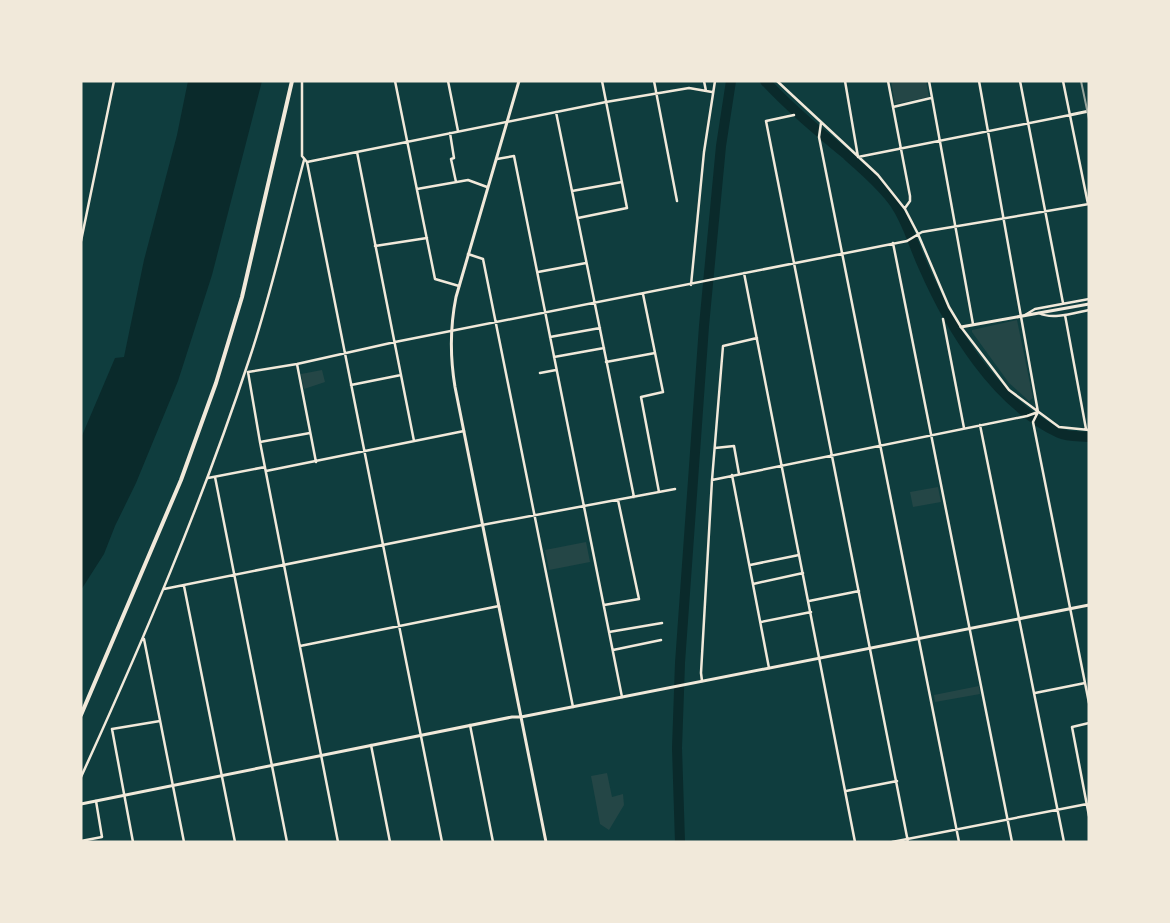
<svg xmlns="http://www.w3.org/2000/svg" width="1170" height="923" viewBox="0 0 1170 923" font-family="'Sofia Sans Condensed',sans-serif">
<rect width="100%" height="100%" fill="#0f3d3e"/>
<path fill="#244646" d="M891,81h35l3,16 -34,7z
M1017,320l16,78 -4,3 -20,-18 -37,-51v-2z
M322,370l3,12 -21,7 -3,-15z
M938,487l3,15 -28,5 -3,-15z
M586,542l4,20 -41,8 -4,-20z
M979,686l1,8 -45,8 -1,-7z
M607,773l5,24 11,-3 1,11 -15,25 -9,-6 -9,-48z"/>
<path fill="#0a2a2b" d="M188,81h74l-50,194 -34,106 -42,102 -21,43 -11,28 -23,36v-152l34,-80 9,-1 20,-97 33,-125z"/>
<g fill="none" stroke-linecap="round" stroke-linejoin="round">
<path stroke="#0a2a2b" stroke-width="10" d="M765,81c25,27 54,51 82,74 16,15 35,30 48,49 13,19 18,40 28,62 27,62 72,137 136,167 9,4 20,3 30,4
M680,842l-3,-94 3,-85 24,-337 17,-180 10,-65"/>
<path stroke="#f1e9da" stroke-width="2.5" d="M302,81v75l5,6 299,-60 83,-14 23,4
M395,81l40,198 24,7
M448,81l10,50
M654,81l23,120
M704,81l2,10
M777,81l101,94 27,34 13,25 31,73 12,20 48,63 50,37 30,3
M845,81l13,76 212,-42
M888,81l22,115v5l-5,7
M929,81l44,243
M979,81l59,331 -5,10 56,281
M1020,81l43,222
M1063,81l25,123
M893,107l38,-9
M556,112l78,385
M794,115l-28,6 142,721
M821,123l-2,14 140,705
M450,133l4,25 -3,1 5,23
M357,152l57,289
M497,159l17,-3 108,541
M307,162l135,680
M417,189l51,-9 19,7
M572,191l50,-9
M578,218l49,-10 -25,-127
M81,241l33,-160
M893,243l119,599
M375,246l52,-8
M468,254l15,5 90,448
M538,272l48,-9
M744,273l111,569
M691,285l13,-133 11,-71
M643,294l20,98 -22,5 18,95
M1039,313c13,7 35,0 50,-3
M1025,315l10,-6 54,-10
M1065,315l21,114
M943,319l21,109
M550,337l50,-9
M554,357l50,-9
M606,362l49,-9
M297,364l19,98
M540,373l16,-3
M351,385l50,-10
M980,425l84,417
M260,442l50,-9
M715,448l19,-2 5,28
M266,471l198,-40
M732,475l37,193
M215,477l72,365
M208,478l57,-11
M712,480l315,-64 11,-4
M750,565l49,-10
M753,584l50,-11
M184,586l51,256
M164,589l318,-64 193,-36
M809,601l50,-10
M604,605l35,-6 -21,-99
M761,622l50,-10
M609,632l53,-9
M144,639l40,203
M300,646l199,-40
M613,650l48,-10
M702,681l-1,-8 11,-193 11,-134 34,-8
M1035,693l50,-10
M1089,723l-17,4 17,89
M470,725l23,117
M371,745l19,97
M81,777c62,-136 121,-274 168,-417 22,-65 37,-133 55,-200
M846,791l51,-10
M81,841l21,-4 -6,-36
M133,842l-21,-113 48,-8
M338,842l-78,-400 -12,-70 49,-8 98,-22 512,-101 15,-9 167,-28
M892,842l195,-38"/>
<path stroke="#f1e9da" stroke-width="3" d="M519,81l-63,216c-6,30 -6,60 -1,90l91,455
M1070,115l19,-4
M961,327l128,-23
M81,804l431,-87h9l568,-112"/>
<path stroke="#f1e9da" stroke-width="4" d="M81,715l100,-235 35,-97 26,-86 50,-216"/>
<path stroke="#97a49c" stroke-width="2" d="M1081,81l8,38"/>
</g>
<rect width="1170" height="923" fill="none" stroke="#f1e9da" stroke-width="165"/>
</svg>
